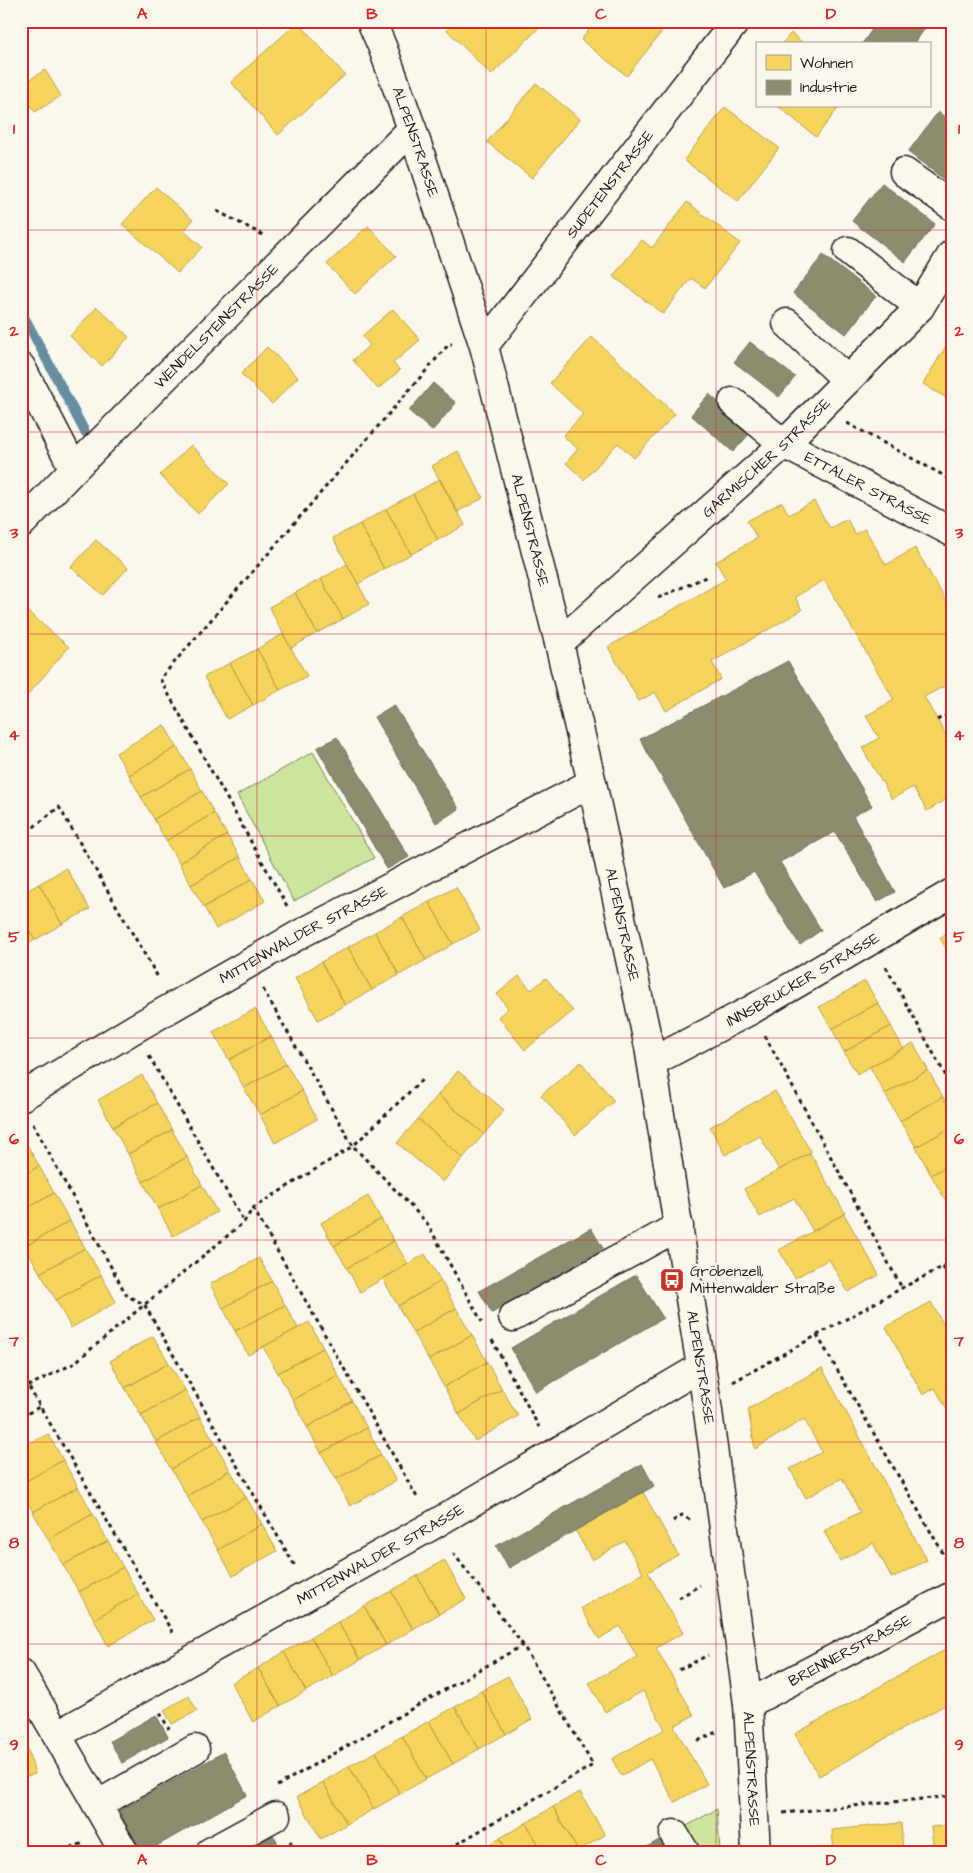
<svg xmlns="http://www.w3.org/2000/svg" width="973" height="1873" viewBox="0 0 973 1873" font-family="'Architects Daughter',sans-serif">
<rect width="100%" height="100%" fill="#fbf7ec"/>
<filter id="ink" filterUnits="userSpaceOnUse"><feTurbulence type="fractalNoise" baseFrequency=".02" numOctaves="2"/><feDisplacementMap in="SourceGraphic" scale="10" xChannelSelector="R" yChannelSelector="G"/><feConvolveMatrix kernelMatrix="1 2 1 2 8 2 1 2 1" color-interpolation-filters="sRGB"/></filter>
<g filter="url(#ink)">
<path fill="#cce69d" stroke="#74815c" d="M313,752l61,106 -80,43 -57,-106z
M717,1809l3,43h-24l-13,-24z"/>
<path fill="#f6d55c" stroke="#b59e49" d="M457,21h89l-55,54 -44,-45z
M596,21h74l-43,55 -46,-36z
M298,22l47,53 -67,60 -47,-53z
M791,33l13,11h-22z
M45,70l16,26 -26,16 -14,-22v-5z
M536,83l44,36 -48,59 -45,-36z
M778,106h62l-24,31z
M725,107l54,41 -41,53 -54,-41z
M156,187l37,33 -9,11 18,16 -24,26 -56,-49z
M687,202l53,41 -35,45 -14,-10 -28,36 -50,-38 29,-36 10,8z
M368,226l28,30 -41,38 -28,-30z
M97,307l32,30 -27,29 -32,-30z
M393,309l27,31 -27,23 7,7 -22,19 -25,-29 17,-15 -8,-9z
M592,337l83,77 -41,44 -16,-15 -34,37 -18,-17 12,-14 -15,-13 20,-22 -33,-31z
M949,341l3,2v49l-4,7 -25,-15z
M267,347l31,30 -26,27 -31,-30z
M191,445l38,39 -31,30 -38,-39z
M458,451l25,47 -26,14 -25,-46z
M440,479l25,46 -27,15 -25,-46z
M413,494l25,46 -27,14 -25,-45z
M814,501l16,27 17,-9 8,15 10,-5 21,36 29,-17 37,63v71l-28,15 28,48v51l-25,15 -14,-24 -21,12 -30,-51 17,-10 -13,-22 28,-16 -70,-120 -29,17 7,13 -90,52 9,17 -55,32 -11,-19 -16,9 -31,-54 118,-68 -10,-17 41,-24 -10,-17 35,-19 7,13z
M386,509l25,45 -27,15 -24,-45z
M360,524l24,45 -26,15 -25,-46z
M96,540l32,28 -25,27 -32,-28z
M347,564l22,40 -26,15 -22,-40z
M321,579l22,40 -26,14 -22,-40z
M295,593l22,40 -26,15 -22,-41z
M27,611l42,36 -45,52 -3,-2v-80z
M283,634l24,42 -27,14 -23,-41z
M257,649l23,41 -27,15 -23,-42z
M230,663l23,42 -26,14 -23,-42z
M164,725l13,22 -48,28 -13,-22z
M177,747l13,22 -49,28 -12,-22z
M190,769l12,22 -48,28 -13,-22z
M202,791l12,22 -48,28 -12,-22z
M214,813l13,22 -48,28 -13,-22z
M227,835l13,22 -49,28 -12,-22z
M240,857l12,22 -48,28 -13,-22z
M66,868l24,41 -28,15 -23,-40z
M252,879l13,22 -49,28 -12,-22z
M39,884l23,40 -27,16 -14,-24v-22z
M456,887l24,43 -27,14 -24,-42z
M429,902l24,42 -27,16 -24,-43z
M21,916l14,24 -14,8z
M402,917l24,43 -27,15 -24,-43z
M375,932l24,43 -27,15 -24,-43z
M952,932v27l-12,-21z
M348,947l24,43 -27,15 -24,-43z
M321,962l24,43 -27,15 -23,-42z
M519,976l12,14 15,-12 27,33 -48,39 -27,-33 10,-9 -11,-14z
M865,981l13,22 -46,26 -13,-22z
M878,1003l13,23 -47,26 -12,-23z
M255,1009l16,27 -42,24 -16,-28z
M891,1026l12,22 -46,26 -13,-22z
M271,1036l15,28 -42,24 -15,-28z
M913,1043l15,27 -43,24 -15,-27z
M581,1062l33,39 -39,34 -34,-40z
M286,1064l16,27 -42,24 -16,-27z
M928,1070l15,27 -43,24 -15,-27z
M458,1071l46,39 -20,24 -46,-39z
M142,1075l15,28 -44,24 -15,-27z
M302,1091l15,28 -42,24 -15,-28z
M775,1091l36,61 -32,18 -19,-34 -35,19 -15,-28z
M438,1095l46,39 -21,24 -45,-39z
M943,1097l9,16v14l-36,20 -16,-26z
M157,1103l15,27 -44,24 -15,-27z
M418,1119l45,39 -20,24 -46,-39z
M952,1127v36l-21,12 -15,-28z
M172,1130l15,27 -44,25 -15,-28z
M24,1139l15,27 -18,11v-36z
M810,1153l35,60 -32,18 -19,-33 -34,19 -16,-28z
M187,1157l15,28 -44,24 -15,-27z
M952,1163v35l-6,3 -15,-26z
M39,1166l15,27 -33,19v-35z
M202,1185l15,27 -44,24 -15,-27z
M54,1193l16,28 -45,25 -4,-7v-27z
M368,1196l13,23 -47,27 -13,-23z
M844,1214l35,61 -31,17 -19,-33 -34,19 -16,-28z
M381,1219l13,22 -47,27 -13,-22z
M70,1221l15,27 -45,25 -15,-27z
M394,1241l14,23 -48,28 -13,-24z
M85,1248l16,27 -45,25 -16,-27z
M425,1254l16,27 -43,25 -15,-27z
M259,1258l13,23 -49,27 -13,-24z
M101,1275l15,27 -45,26 -15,-28z
M272,1281l13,24 -50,26 -12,-23z
M441,1281l15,27 -43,25 -15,-27z
M931,1302l21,38v78l-17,-30 -12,7 -37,-68z
M285,1305l13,23 -50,27 -13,-24z
M456,1308l16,27 -43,25 -16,-27z
M309,1322l14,26 -45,25 -15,-26z
M472,1335l15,27 -43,25 -15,-27z
M153,1336l16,27 -44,25 -15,-27z
M323,1348l15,27 -45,25 -15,-27z
M487,1362l15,27 -43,25 -15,-27z
M169,1363l16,27 -44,25 -16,-27z
M822,1368l105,192 -35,18 -19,-35 -33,18 -16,-30 36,-19 -18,-34 -36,20 -16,-29 32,-17 -18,-33 -49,30 -7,-40z
M338,1375l14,26 -45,26 -14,-27z
M502,1389l16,27 -43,25 -16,-27z
M185,1390l15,27 -44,25 -15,-27z
M352,1401l15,27 -46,25 -14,-26z
M200,1417l15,26 -44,26 -15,-27z
M367,1428l14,27 -45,24 -15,-26z
M48,1434l15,26 -42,24v-36z
M215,1443l15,27 -43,26 -16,-27z
M381,1455l15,26 -46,25 -14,-27z
M63,1460l15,27 -45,25 -12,-22v-6z
M230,1470l16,27 -44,25 -15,-26z
M78,1487l15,27 -45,25 -15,-27z
M643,1492l35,63 -30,17 35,61 -27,15 38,67 -20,11 33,58 -32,18 -25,-43 -29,17 -9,-17 53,-30 -22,-38 -38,21 -16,-29 48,-26 -17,-31 -21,13 -18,-31 62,-35 -18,-32 -33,19 -17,-30z
M246,1497l16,27 -44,26 -16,-28z
M93,1514l15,27 -45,24 -15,-26z
M262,1524l15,27 -44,25 -15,-26z
M108,1541l15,26 -44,25 -16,-27z
M444,1560l22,39 -27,15 -22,-38z
M123,1567l15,27 -44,25 -15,-27z
M417,1576l22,38 -26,15 -22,-38z
M391,1591l22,38 -27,16 -22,-39z
M138,1594l15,26 -45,26 -14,-27z
M364,1606l22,39 -26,15 -22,-38z
M338,1622l22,38 -27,16 -22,-39z
M311,1637l22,39 -27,15 -22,-39z
M952,1646v55l-133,75 -24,-42z
M284,1652l22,39 -26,15 -22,-38z
M258,1668l22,38 -27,16 -22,-39z
M508,1676l24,43 -26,15 -25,-43z
M481,1691l25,43 -27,15 -24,-42z
M189,1696l8,15 -25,13 -8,-14z
M455,1707l24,42 -26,15 -24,-43z
M429,1721l24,43 -27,15 -24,-43z
M21,1727l14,47 -14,3z
M402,1736l24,43 -26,15 -24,-42z
M376,1752l24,42 -26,15 -25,-43z
M349,1766l25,43 -27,15 -24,-42z
M323,1782l24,42 -26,15 -24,-42z
M580,1792l25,43 -27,16 -25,-44z
M553,1807l25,44 -1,1h-34l-17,-29z
M526,1823l17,29h-36l-7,-14z
M901,1823l2,29h-69l-2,-22z
M952,1825v27h-18l-3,-25z
M500,1838l7,14h-31z"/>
<path fill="#8c8c6e" stroke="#6a6a55" d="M878,21h52l-16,23h-52z
M938,112l14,10v60l-2,2 -42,-32z
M882,183l53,41 -30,38 -53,-41z
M823,255l53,41 -30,38 -53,-41z
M750,342l45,35 -16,20 -45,-35z
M433,383l23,20 -24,28 -23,-20z
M709,394l42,38 -18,20 -42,-37z
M788,661l84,145 -19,10 42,76 -18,10 -42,-70 -55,30 41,68 -21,15 -46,-73 -30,16 -84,-149z
M394,705l65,104 -23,14 -62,-106z
M337,737l72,120 -22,12 -70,-121z
M591,1228l13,22 -112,63 -13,-22z
M636,1275l27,43 -127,74 -25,-44z
M642,1464l12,22 -145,82 -13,-22z
M156,1715l12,22 -46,26 -12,-22z
M224,1752l23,43 -101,57h-4l-23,-41z
M271,1831l11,21h-49z
M659,1840l7,12h-25l-1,-1z"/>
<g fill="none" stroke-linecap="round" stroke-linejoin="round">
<path stroke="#668ea1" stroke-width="10" d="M21,311l64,121"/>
<defs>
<g id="minor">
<path id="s1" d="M371,21l11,25 30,83 72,217 75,297 33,140 57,264 57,350 42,307 8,148"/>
<path d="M904,172l48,34"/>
<path d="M848,251l72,56"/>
<path d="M787,323l60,57"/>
<path id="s2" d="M484,346l252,-325"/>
<path d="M21,367l53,102"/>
<path id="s3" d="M733,402l51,42 168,88"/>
<path id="s4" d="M21,524l53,-55 338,-340"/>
<path id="s5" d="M559,643l225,-199 136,-137 32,-53"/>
<path id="s6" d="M652,1062l99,-52 201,-117"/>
<path id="s7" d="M21,1097l113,-68 168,-96 290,-150"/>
<path d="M513,1317l166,-91"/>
<path id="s8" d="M21,1673l36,62 376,-210 268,-158"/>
<path id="s9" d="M748,1704l204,-108"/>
<path d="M57,1735l67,117"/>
<path d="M97,1805l98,-56"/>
<path d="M674,1834l11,18"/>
<path d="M210,1852l66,-36"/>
</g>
</defs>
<use href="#minor" stroke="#1c1c1c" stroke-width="31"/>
<path stroke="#1c1c1c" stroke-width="3" stroke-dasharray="4 4" stroke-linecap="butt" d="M217,211l46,24
M847,423l105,57
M658,598l50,-22
M937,720l15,-8
M21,837l38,-30 100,172
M287,906l-127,-227 289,-335h3
M886,967l66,120
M263,989l90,157 71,-68
M765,1036l137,252
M149,1056l95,166
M33,1124l94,172 17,8 152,264
M253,1208l165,291
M943,1267l9,15
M817,1335l134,232
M492,1340l47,87
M21,1374l153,261
M733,1382l169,-94 50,-26
M28,1386l45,-22 171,-142 9,-14 100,-62 74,77 55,99
M21,1417l20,-11
M673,1521l9,-6 10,6
M679,1598l21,-13
M679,1670l29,-15
M160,1713l9,16
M698,1741l18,-9
M277,1786l246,-141
M783,1813l169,-17
M290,1841l6,11
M55,1852l29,-9
M443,1852l150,-87 -70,-120 -72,-95"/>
<use href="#minor" stroke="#fbf7ec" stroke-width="28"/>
</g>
</g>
<path fill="none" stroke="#d62828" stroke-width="1" stroke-opacity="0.55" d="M257,21v1831M486,21v1831M716,21v1831M21,230h931M21,432h931M21,634h931M21,836h931M21,1038h931M21,1240h931M21,1442h931M21,1644h931"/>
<defs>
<symbol id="bus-square" viewBox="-11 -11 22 22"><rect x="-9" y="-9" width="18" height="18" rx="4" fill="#c8321e" stroke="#fbf7ec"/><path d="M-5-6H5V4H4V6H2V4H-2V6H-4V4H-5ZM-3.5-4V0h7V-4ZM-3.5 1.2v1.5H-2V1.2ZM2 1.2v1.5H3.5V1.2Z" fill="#fff"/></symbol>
</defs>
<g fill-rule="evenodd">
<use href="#bus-square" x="658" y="1266" width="28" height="28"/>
</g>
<g text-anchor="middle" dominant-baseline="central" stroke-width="5" stroke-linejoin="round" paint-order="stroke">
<g font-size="15" fill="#1c1c1c" stroke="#fbf7ec">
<text stroke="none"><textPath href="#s1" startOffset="129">ALPENSTRASSE</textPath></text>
<text stroke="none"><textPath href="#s2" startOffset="205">SUDETENSTRASSE</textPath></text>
<text stroke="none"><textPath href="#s4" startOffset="278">WENDELSTEINSTRASSE</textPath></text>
<text stroke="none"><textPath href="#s5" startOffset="278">GARMISCHER STRASSE</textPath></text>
<text stroke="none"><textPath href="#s3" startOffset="161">ETTALER STRASSE</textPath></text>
<text stroke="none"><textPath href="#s1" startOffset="534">ALPENSTRASSE</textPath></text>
<text stroke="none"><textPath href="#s1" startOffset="939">ALPENSTRASSE</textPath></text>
<text stroke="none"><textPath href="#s7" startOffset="326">MITTENWALDER STRASSE</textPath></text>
<text stroke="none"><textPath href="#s6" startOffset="172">INNSBRUCKER STRASSE</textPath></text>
<text stroke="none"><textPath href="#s1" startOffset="1389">ALPENSTRASSE</textPath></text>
<text stroke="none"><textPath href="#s8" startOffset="442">MITTENWALDER STRASSE</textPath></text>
<text stroke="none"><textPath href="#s9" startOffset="115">BRENNERSTRASSE</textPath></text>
<text stroke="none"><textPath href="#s1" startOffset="1794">ALPENSTRASSE</textPath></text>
</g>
<g font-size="15" fill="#1c1c1c" stroke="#fbf7ec" text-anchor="start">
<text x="690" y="1271">Gröbenzell,<tspan x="690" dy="17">Mittenwalder Straße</tspan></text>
</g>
</g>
<rect width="973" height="1873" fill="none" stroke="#fbf7ec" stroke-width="55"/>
<rect x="756" y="42" width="175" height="65" fill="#fbf7ec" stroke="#a29f99"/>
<rect x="766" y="55" width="25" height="15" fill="#f6d55c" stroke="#a29f99"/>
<text x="800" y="68" font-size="15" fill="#1c1c1c">Wohnen</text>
<rect x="766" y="80" width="25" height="15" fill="#8c8c6e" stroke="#a29f99"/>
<text x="800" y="92" font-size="15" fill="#1c1c1c">Industrie</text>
<rect x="28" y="28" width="918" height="1818" fill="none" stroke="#d62828" stroke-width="2"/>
<g font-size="16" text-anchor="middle" font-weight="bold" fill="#d62828">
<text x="142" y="19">A</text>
<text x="372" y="19">B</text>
<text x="601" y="19">C</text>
<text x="831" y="19">D</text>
<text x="14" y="134">1</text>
<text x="959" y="134">1</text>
<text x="14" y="336">2</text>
<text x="959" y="336">2</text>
<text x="14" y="538">3</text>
<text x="959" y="538">3</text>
<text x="14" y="740">4</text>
<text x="959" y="740">4</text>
<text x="14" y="942">5</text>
<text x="959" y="942">5</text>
<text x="14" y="1144">6</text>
<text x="959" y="1144">6</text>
<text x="14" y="1346">7</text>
<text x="959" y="1346">7</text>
<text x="14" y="1548">8</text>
<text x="959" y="1548">8</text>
<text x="14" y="1750">9</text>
<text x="959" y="1750">9</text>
<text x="142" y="1865">A</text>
<text x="372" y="1865">B</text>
<text x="601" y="1865">C</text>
<text x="831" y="1865">D</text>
</g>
</svg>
